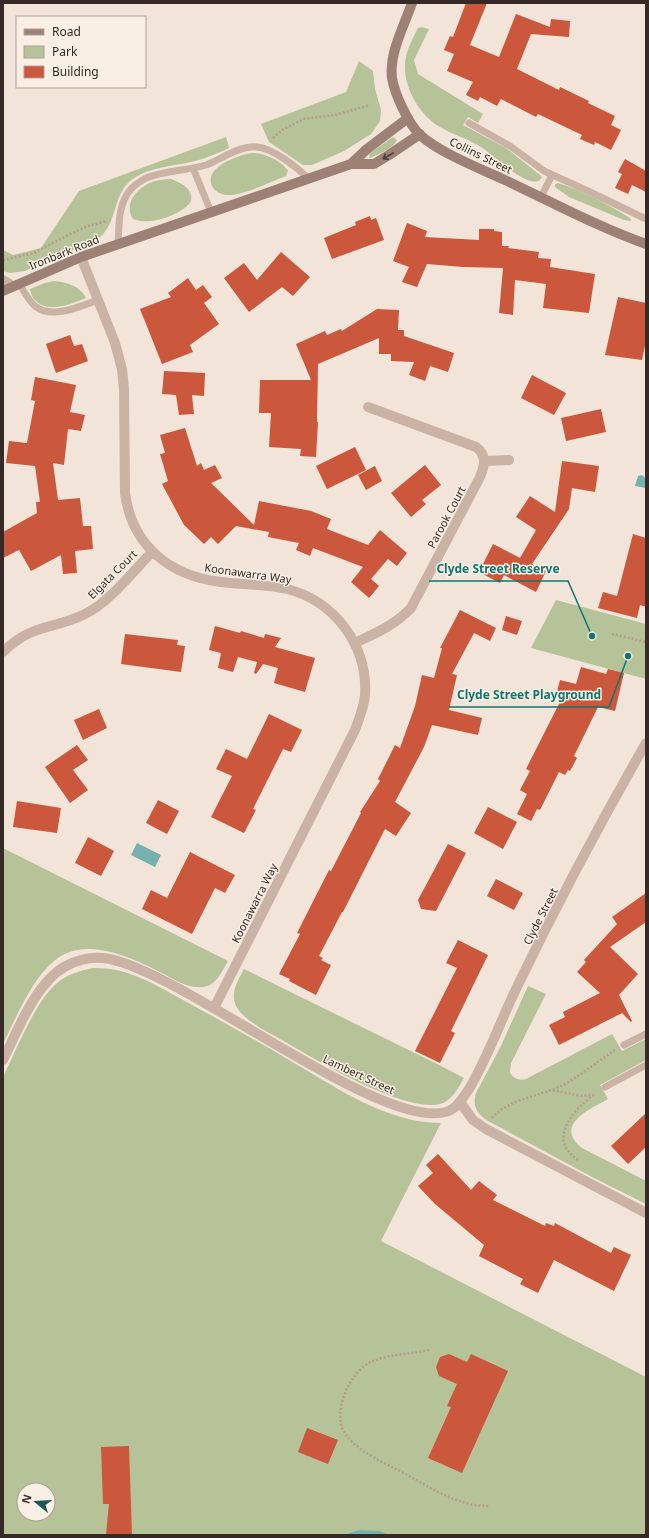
<svg xmlns="http://www.w3.org/2000/svg" width="649" height="1538" viewBox="0 0 649 1538" font-family="'Noto Sans',sans-serif">
<rect width="100%" height="100%" fill="#f2e4d8"/>
<path fill="#b6c297" fill-rule="evenodd" d="M421,27l8,2 -15,31 4,14 65,40 -5,9 -10,-6 -5,8 43,23 34,27 2,2 -2,3c-13,9 -47,-25 -59,-33 -12,-8 -28,-12 -41,-20 -20,-12 -36,-38 -35,-62 0,-13 7,-25 13,-37z
M359,61l14,10 2,18 6,21 -1,11 -9,13 -27,17 -32,14h-9l-34,-23 -8,-18 85,-32z
M226,137l3,11c-11,5 -22,10 -34,13 -22,6 -49,5 -67,22 -16,16 -11,44 -32,57l-71,31 -15,2 -7,-2v-21l10,5 28,-7 38,-57z
M393,137l4,3c-4,9 -18,14 -27,18l-1,-1 1,-4z
M251,153c11,-1 32,8 37,18l-2,5c-13,5 -43,19 -56,19 -15,1 -26,-13 -15,-25 8,-9 25,-15 36,-17z
M171,179c10,4 25,11 19,24 -12,13 -40,23 -57,16 -10,-15 4,-31 19,-37 6,-2 13,-3 19,-3z
M558,183c26,8 49,21 72,35l1,2 -1,1 -6,-1 -55,-23 -14,-10v-3z
M54,281c13,1 26,5 32,17 -15,6 -38,16 -51,2 -3,-3 -4,-6 -5,-11l15,-6z
M556,600l90,24v55l-115,-31z
M3,848l225,113c-5,8 -9,19 -18,24 -19,8 -39,-8 -56,-16 -30,-15 -72,-32 -100,-8 -23,19 -38,57 -51,83z
M93,968c34,-1 61,16 90,32 37,20 74,41 111,63 45,26 93,60 147,60l-60,118 265,136v158h-643v-458c13,-26 32,-75 53,-93 11,-10 24,-13 37,-16zM24,1490h24v24h-24z
M244,969l195,96 25,13c-6,10 -12,23 -24,26 -36,9 -126,-45 -158,-64 -14,-8 -39,-20 -46,-34 -6,-13 2,-26 8,-37z
M528,986l18,8 -35,69 -1,10c4,6 9,8 16,6l86,-45 10,17 24,-12v21l-46,25 8,14c-18,10 -55,26 -26,49l64,33v23l-52,-26 -106,-57c-11,-7 -16,-15 -12,-28l24,-45z"/>
<path fill="#76b0af" d="M642,475l4,4v9l-11,-2 3,-10z
M137,843l24,12 -6,12 -24,-12z
M359,1530l20,1 11,4h-46z"/>
<path fill="#cb573d" d="M466,3h21l-17,42 29,12 17,-43 34,13 1,-8 19,2 -1,16 -38,-3 -14,35 42,21 1,-3 29,14 -1,2 27,13 -4,9 10,5 -10,20 -16,-8 -1,3 -14,-6 2,-4 -44,-21 -2,3 -35,-18 -4,7 -17,-9 -2,4 -12,-6 7,-13 -26,-11 7,-17 -10,-4 6,-14 3,1z
M625,159l21,12v21l-14,-7 -4,9 -13,-6 7,-14 -4,-2z
M370,216l1,4 5,-2 8,22 -52,19 -8,-21 32,-13 -1,-3z
M407,223l20,8 -2,6 54,3v-11h15v2l8,1v14h7l-1,2 31,4 -1,6 13,1 -1,8 45,7 -6,39 -46,-5 3,-24 -31,-4 -2,35 -14,-2 4,-45 -40,-1 -36,-3 -10,23 -15,-5 7,-15 -16,-6z
M281,252l29,25 -17,19 -11,-9 -33,25 -25,-34 20,-15 13,17z
M188,278l8,12 7,-5 9,12 -8,6 15,21 -29,21 3,7 -31,12 -22,-55 31,-12 -3,-4z
M618,297l28,6v38l-4,19 -37,-5z
M377,309l22,1 -1,20h6v6l50,17 -6,19 -18,-6 -5,15 -16,-6 5,-13 -23,-1v-7h-12v-16l-61,26 -1,58h1l-2,35 -16,-1 1,-7 -32,-2 2,-34h-12l1,-33h51l-15,-36 29,-13 2,4 14,-6 1,2z
M70,335l4,11 8,-2 6,17 -32,12 -10,-29z
M164,371l41,2 -1,23 -12,-1 2,19 -15,1 -3,-20 -14,-1z
M532,375l34,18 -12,22 -33,-17z
M35,377l41,8 -6,27 15,3 -4,16 -13,-2 -4,36 -11,-2 5,37 22,-2 3,28h8l2,23 -18,2 2,22 -14,1 -2,-19 -30,16 -12,-21 -16,8v-26l34,-19 -1,-11h4l-5,-36 -29,-3 3,-22 18,2 8,-42 -4,-1z
M601,409l5,23 -40,9 -5,-23z
M185,428l12,38 4,-3 3,7 11,-5 7,13 -11,5 43,42 5,-24 52,10 20,8 -4,10 41,16 12,-15 27,23 -10,13 -9,-7 -17,20 8,7 -10,12 -18,-16 12,-15 -50,-19 -3,8 -14,-6 3,-7 -31,-6 1,-5 -33,-6 -18,18 -7,-7 -7,7 -20,-19 -22,-41 6,-3 -8,-27 5,-1 -5,-18z
M355,447l11,23 -39,19 -11,-23z
M562,461l37,5 -4,26 -23,-4 -3,21 -37,55 14,7 -10,21 -32,-17 -4,8 -21,-11 14,-28 27,14 16,-28 -20,-13 14,-21 25,16z
M425,465l16,20 -19,15 4,4 -15,13 -20,-24z
M375,466l7,15 -16,9 -8,-15z
M633,534l13,4v69l-6,-2 -3,13 -39,-10 5,-16 14,4z
M460,610l36,18 -6,13 -16,-8 -22,41 5,1 -8,35 33,8 -4,17 -46,-10 -8,22 -29,55 16,11 -15,23 -11,-7 -42,83h-1l-23,44 4,2 -2,2 10,5 -15,30 -27,-14 1,-2 -11,-5 21,-40 -3,-1 32,-63 2,1 30,-58 -1,-1 20,-31 -2,-2 17,-34 5,3 15,-42 7,-31 12,3 8,-30h-2z
M506,616l16,5 -5,14 -15,-5z
M215,626l25,7 1,-2 23,7 1,-4 16,4 -6,9 40,11 -10,34 -31,-9 4,-15 -15,-4 -7,10 -2,-1 3,-11 -19,-5 -5,15 -15,-4 3,-15 -12,-3z
M125,634l53,6 -1,5 8,1 -4,26 -60,-8z
M581,667l25,7 2,-5 16,4 -9,38 -17,-4 -24,49 3,2 -7,13 -2,-1 -3,5 -6,-3 -19,38 -3,-1 -6,12 -14,-7 10,-20 -7,-4 10,-19 -4,-2 36,-71 -6,-2 4,-16 16,4z
M99,709l8,19 -24,12 -9,-20z
M269,714l33,16 -11,22 -8,-3 -30,60 3,1 -12,23 -33,-16 21,-41 -16,-7 10,-20 21,10z
M77,745l11,15 -15,10 15,20 -18,13 -25,-36z
M158,800l21,11 -12,23 -21,-11z
M17,801l44,7 -4,25 -44,-6z
M488,807l29,15 -14,27 -29,-16z
M88,837l26,14 -13,25 -26,-13z
M448,844l18,9 -30,58 -15,-2 -3,-9z
M190,852l45,23 -10,18 -10,-5 -23,46 -50,-25 9,-19 16,8z
M496,879l27,14 -9,17 -27,-14z
M646,893v29l-36,25 28,27 -19,21 13,26 -1,1 -9,-9 -63,32 -10,-20 16,-8 -2,-5 37,-19 -23,-21 9,-10 -2,-2 33,-36 -5,-7z
M458,940l30,15 -37,76 4,2 -15,30 -25,-12 42,-83 -11,-5z
M646,1113v34l-18,17 -17,-18z
M438,1154l33,36 8,-9 18,14 -4,5 52,26 1,-3 8,3 1,-3 56,30 3,-6 17,8 -17,36 -60,-31 -16,33 -18,-9 3,-5 -44,-23 5,-11 -49,-41 -17,-18 15,-13 -7,-8z
M449,1354l18,8 4,-8 37,17 -46,102 -34,-15 23,-51 -4,-1 10,-22 -18,-8 -3,-9 4,-10z
M307,1428l31,12 -10,24 -30,-12z
M129,1446l3,89h-26l3,-31h-6l-2,-57z"/>
<g fill="none" stroke-linecap="round" stroke-linejoin="round">
<path stroke="#b69d8e" stroke-width="2.5" stroke-dasharray="2 2" stroke-linecap="butt" d="M273,138l9,-8 22,-11 31,-4 35,-10
M3,260l31,-7 36,-19 18,-8 19,-5
M612,634l34,8
M553,1090l28,6 10,-1
M492,1118c16,-19 48,-22 69,-32 19,-10 36,-24 54,-36
M578,1160c-32,-21 -4,-51 17,-66
M429,1350c-18,4 -39,4 -56,11 -23,9 -43,53 -27,74 13,18 44,30 63,41 26,14 51,31 81,30"/>
<path stroke="#cab3a4" stroke-width="7" d="M469,123l41,23 34,25 44,20 58,28
M193,168l18,44
M541,197l11,-22
M118,244c1,-18 0,-41 13,-55 4,-5 10,-8 15,-11 19,-8 41,-7 60,-13 16,-6 34,-20 51,-18 16,1 41,21 52,32
M19,283c5,8 9,17 16,23 17,14 46,0 63,-6
M624,1045l22,-11
M605,1087l41,-22"/>
<path stroke="#cab3a4" stroke-width="10" d="M81,257l34,86 7,26 2,20 1,104c7,53 45,83 96,89 22,3 45,2 66,7 48,12 81,57 78,106 -1,12 -6,24 -10,35l-141,278
M3,280l10,6
M485,461l24,-1
M355,643c21,-10 40,-18 56,-35l69,-131c5,-12 7,-22 -4,-30l-108,-40
M3,652c29,-29 50,-22 82,-38 24,-11 48,-43 67,-62
M3,1060c15,-30 33,-78 63,-94 11,-6 25,-9 37,-8 74,7 296,189 351,150 6,-5 11,-13 15,-19 19,-32 31,-67 47,-100 40,-83 84,-166 130,-246
M460,1102l13,18 13,9 160,84"/>
<path stroke="#9e8175" stroke-width="10" d="M412,3c-8,23 -23,50 -20,75 3,17 16,45 28,57 20,18 61,34 85,45 47,22 93,47 141,64
M351,164l16,-15 41,-31
M3,291l78,-34 157,-54 113,-39h23l15,-9 31,-21"/>
</g>
<defs><path id="oneway-shaft" d="M-6 0H5M1.5-3L5.5 0L1.5 3" fill="none" stroke-width="1.6" stroke-linecap="round" stroke-linejoin="round"/></defs>
<use stroke="#4f403a" href="#oneway-shaft" transform="translate(388 156) rotate(150)"/>
<g text-anchor="middle" dominant-baseline="central" stroke-width="3" stroke-linejoin="round" paint-order="stroke">
<g font-size="11" fill="#352a26" stroke="#faefe4">
<text transform="translate(481 155) rotate(26)">Collins Street</text>
<text transform="translate(64 252) rotate(-22)">Ironbark Road</text>
<text transform="translate(446 517) rotate(-62)">Parook Court</text>
<text transform="translate(248 573) rotate(8)">Koonawarra Way</text>
<text transform="translate(112 574) rotate(-45)">Elgata Court</text>
<text transform="translate(254 903) rotate(-63)">Koonawarra Way</text>
<text transform="translate(540 916) rotate(-63)">Clyde Street</text>
<text transform="translate(359 1074) rotate(25)">Lambert Street</text>
</g>
</g>
<path fill="none" stroke="#0f766e" stroke-width="1.5" d="M592 636L568 581H429M628 656L609 707H449"/>
<g fill="#0f766e" stroke="#faefe4" stroke-width="1.5">
<circle cx="592" cy="636" r="4"/>
<circle cx="628" cy="656" r="4"/>
</g>
<g font-size="12" text-anchor="middle" font-weight="bold" fill="#0f766e" stroke="#faefe4" stroke-width="3" stroke-linejoin="round" paint-order="stroke">
<text x="498" y="573">Clyde Street Reserve</text>
<text x="529" y="699">Clyde Street Playground</text>
</g>
<rect width="649" height="1538" fill="none" stroke="#352a26" stroke-width="8"/>
<rect x="16" y="16" width="130" height="72" fill="#faefe4" stroke="#aba098"/>
<rect x="24" y="29" width="20" height="6" fill="#9e8175" stroke="#aba098"/>
<text x="52" y="36" font-size="12" fill="#352a26">Road</text>
<rect x="24" y="46" width="20" height="12" fill="#b6c297" stroke="#aba098"/>
<text x="52" y="56" font-size="12" fill="#352a26">Park</text>
<rect x="24" y="66" width="20" height="12" fill="#cb573d" stroke="#aba098"/>
<text x="52" y="76" font-size="12" fill="#352a26">Building</text>
<g transform="translate(36 1502) rotate(288)"><circle r="19" fill="#faefe4" stroke="#aba098"/>
<path d="M0-3L7 15L0 10L-7 15Z" fill="#1a5858"/>
<text y="-6" font-size="11" font-weight="bold" text-anchor="middle" fill="#352a26">N</text>
</g>
</svg>
